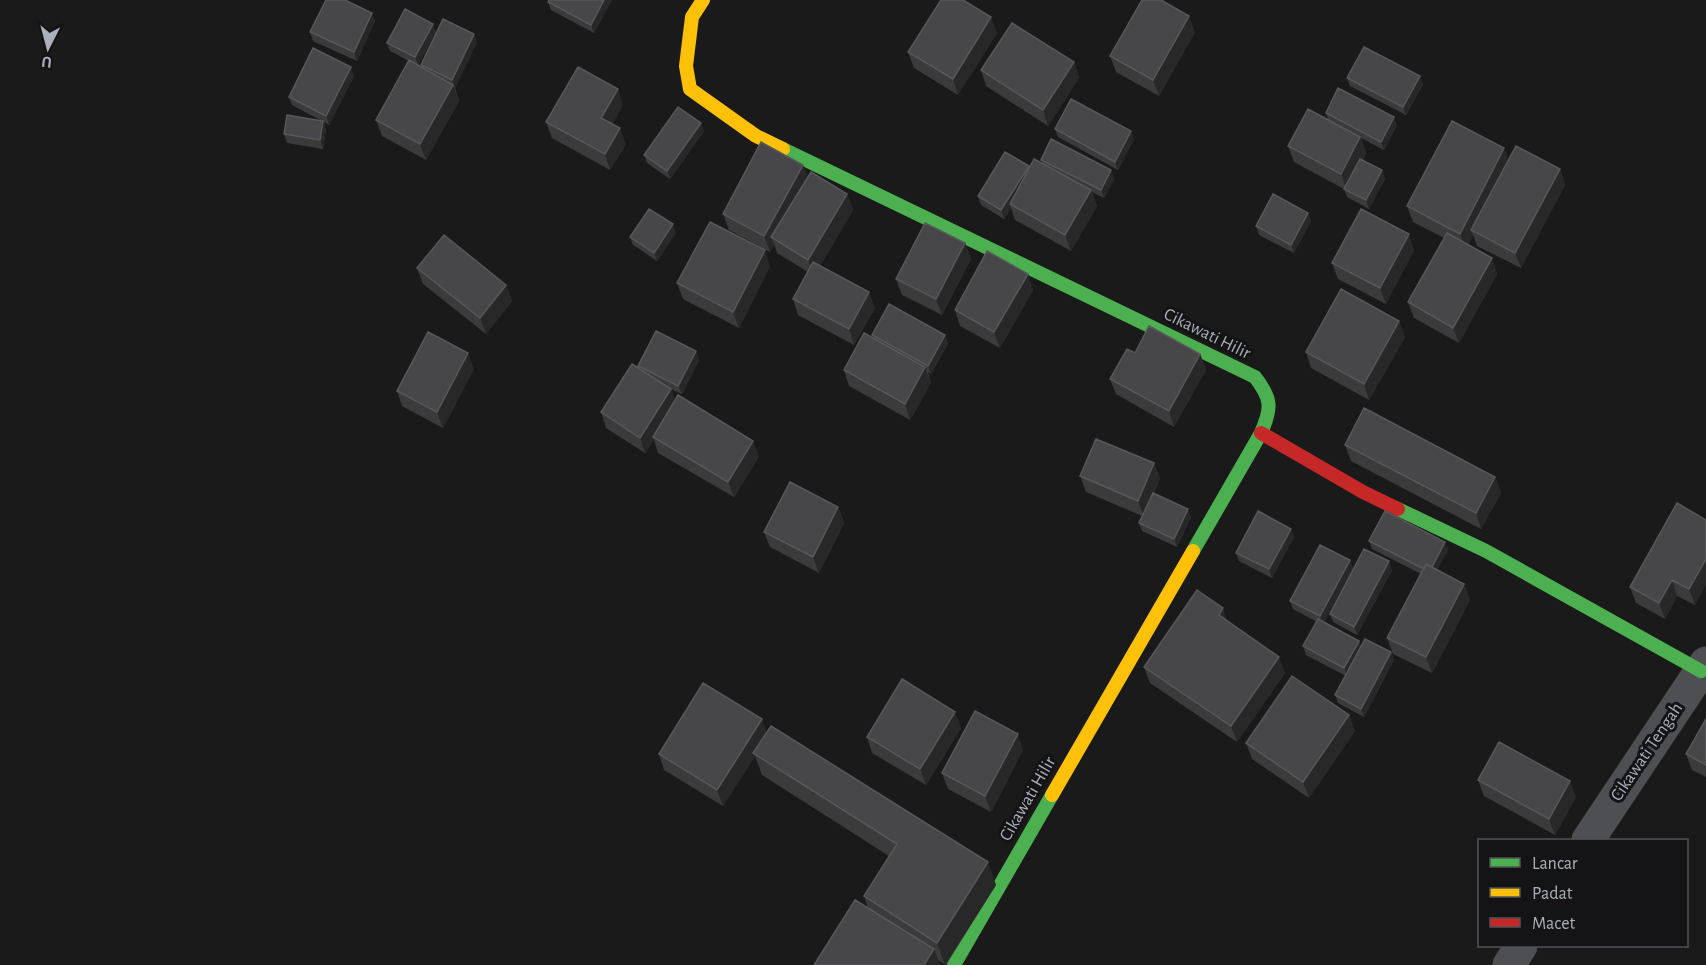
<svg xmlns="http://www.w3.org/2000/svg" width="1706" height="965" viewBox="0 0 1706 965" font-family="'Alegreya Sans',sans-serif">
<rect width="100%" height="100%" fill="#1a1a1a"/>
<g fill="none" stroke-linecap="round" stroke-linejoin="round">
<path stroke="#4e4f53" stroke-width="33" d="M1588,840l118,-177
M1509,965l12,-19"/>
<path stroke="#4caf50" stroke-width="14" d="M783,149l472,228c17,22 17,31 6,56l-68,118
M1398,509l88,42 215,120
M954,965l98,-170"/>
<path stroke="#ffc107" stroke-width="14" d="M703,0l-11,17 -6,49 4,23 66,47 27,13
M1052,795l141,-244"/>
<path stroke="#c62828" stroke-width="14" d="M1261,433l102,59 35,17"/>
</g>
<path fill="#3b3b3c" d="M549,0h63l-18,33 -43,-23 -3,-8z
M372,13l3,8 -18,40 -44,-20 -3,-9z
M436,32l-18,33 3,2v-2l56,-23 -22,46 4,13 -33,59 -44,-24 -6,-16 33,-59 -19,-10 -3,-8z
M1195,32l-36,64 -43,-24 -6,-16z
M997,33l-39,62 -44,-27 -6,-16z
M1074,62l5,16 -31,48 -62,-40 -5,-16z
M354,76l-25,49 -5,-3 2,7 -3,20 -36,-6 -3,-9 36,-14 -28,-15 -3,-8z
M1347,78l76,6 -17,31 -56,-29z
M623,105l-11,19 14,20 -16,26 -58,-32 -6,-16z
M1326,113l71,12 -13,25 -23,-12 5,15 -3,7 19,10 3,9 -16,30 -22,-12 -3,-8 -50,-27 -6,-16 40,-26z
M1055,129l76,2 3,8 -16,31 -60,-33z
M704,131l-34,48 -23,-16 -3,-8z
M1041,160l70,10 3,9 -10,19 -12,-6 5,14 -26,45 -56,-31 -4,-12 -7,11 -23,-14 -3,-9 51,-28 13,-5z
M1508,160l52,9 5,16 -44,83 -44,-22 -4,-11 -5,10 24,13 5,16 -38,69 -45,-25 -6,-16 36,-64 -31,-16 -6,-16z
M803,165l5,13 39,16 6,16 -33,56 55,42 -21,37 -56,-30 -5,-16 15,-27 -31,-19 -3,-9 -4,8 -41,-22 -6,-16z
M1308,213l3,8 -17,32 -35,-18 -3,-9z
M676,233l-19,28 -24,-16 -3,-8z
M965,243l6,16 -29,56 -40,-20 -6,-16z
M1414,250l-28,54 -48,-25 -6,-16z
M770,266l-31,62 -56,-29 -6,-16z
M417,268l89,17 6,16 -26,33 -63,-50z
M1028,274l5,16 -33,58 -40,-22 -5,-16z
M1399,321l6,16 -36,63 -58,-32 -5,-16z
M872,335h73l3,9 -17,30 -3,-2 3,11 -21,37 -61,-34 -5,-16 29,-32z
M1135,353l65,1 6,16 -32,57 -58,-33 -6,-15z
M699,360l-17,34 -11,-5 4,11 78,41 6,16 -25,40 -76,-44 -4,-13 -9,13 -39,-25 -5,-16 38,-44 -1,-2z
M474,369l-31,59 -41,-22 -5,-15z
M1345,445l150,32 6,16 -20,36 -130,-68z
M1154,463l6,16 -6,14 37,24 -14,30 -35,-16 -3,-8 3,-7 -56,-24 -6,-16z
M838,507l6,16 -25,50 -49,-26 -6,-15z
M1706,520l-11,85 -18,-9 -12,23 -29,-16 -6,-16z
M1294,537l-22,41 -33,-17 -3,-8z
M1369,541l79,9 -11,20 27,14 6,16 -38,73 -39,-19 -6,-16 34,-64 -49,-25z
M1350,560l3,9 -29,53 35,19 2,6 30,5 3,8 -30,57 -26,-14 -3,-8 11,-19 -40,-21 -3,-9 14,-24 -24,-13 -3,-8z
M1392,570l-35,65 -24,-13 -3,-8z
M1228,622l57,51 -48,69 -87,-59 -6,-16z
M1349,715l6,16 -46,67 -57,-39 -6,-16z
M1706,719v58l-14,-7 -6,-16z
M961,728l-35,57 -54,-32 -5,-16z
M767,732l229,153 -50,80 -7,-4 -71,-53 -4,-12 25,-40 -127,-81 -7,-19 -32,50 -59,-36 -5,-16z
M1023,750l-32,62 -43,-23 -6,-16z
M1478,780l98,17 -21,38 -71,-39z"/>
<path fill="#282828" d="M604,0h8l-18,33 -3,-8z
M372,13l3,8 -18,40 -3,-9z
M1189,16l6,16 -36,64 -6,-16z
M991,17l6,16 -39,62 -5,-16z
M433,24l3,8 -18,33 -3,-8z
M474,34l3,8 -22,46 -3,-8z
M1074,62l5,16 -31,48 -5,-16z
M351,67l3,9 -25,49 -3,-9z
M1420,76l3,8 -17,31 -3,-8z
M453,85l6,16 -33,59 -6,-16z
M618,89l5,16 -16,29 -6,-16z
M1394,117l3,8 -13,25 -3,-8z
M323,121l3,8 -3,20 -3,-9z
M701,123l3,8 -34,48 -3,-8z
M620,128l6,16 -16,26 -5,-16z
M1131,131l3,8 -16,31 -3,-8z
M1360,137l6,16 -19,37 -6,-16z
M1504,148l6,16 -39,66 2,5 -8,14 -5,-15z
M803,165l6,15 -38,57 3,7 -4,8 -6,-16z
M1029,166l3,8 -22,30 1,4 -7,11 -3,-9z
M1560,169l5,16 -44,83 -6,-15z
M1111,170l3,9 -10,19 -3,-8z
M1382,170l3,9 -16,30 -3,-9z
M1091,190l6,16 -26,45 -6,-16z
M847,194l6,16 -39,66 -6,-16z
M1308,213l3,8 -17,32 -3,-8z
M673,224l3,9 -19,28 -3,-8z
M1409,234l5,16 -28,54 -6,-16z
M965,243l6,16 -29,56 -6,-16z
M765,250l5,16 -31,62 -6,-16z
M1492,258l5,16 -38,69 -6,-15z
M1028,274l5,16 -33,58 -6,-16z
M506,285l6,16 -26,33 -6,-16z
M869,292l6,16 -21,37 -5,-16z
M1399,321l6,16 -36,63 -5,-16z
M945,335l3,9 -17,30 -3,-8z
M696,351l3,9 -17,34 -4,-8z
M468,353l6,16 -31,59 -6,-16z
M1200,354l6,16 -32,57 -5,-16z
M925,367l6,16 -21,37 -5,-16z
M671,389l6,15 -24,33 1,3 -9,13 -5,-15z
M753,441l6,16 -25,40 -6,-15z
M1154,463l6,16 -16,38 -6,-16z
M1495,477l6,16 -20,36 -5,-16z
M838,507l6,16 -25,50 -6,-16z
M1188,509l3,8 -14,30 -3,-8z
M1291,529l3,8 -22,41 -3,-9z
M1445,542l3,8 -16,30 -3,-8z
M1706,559v26l-11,20 -6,-16z
M1350,560l3,9 -30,56 -3,-9z
M1389,561l3,9 -35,65 -3,-8z
M1672,580l5,16 -12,23 -6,-16z
M1464,584l6,16 -38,73 -6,-16z
M1223,608l6,16 -10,-9z
M1359,641l3,8 -15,28 -3,-9z
M1391,652l3,8 -30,57 -3,-8z
M1279,657l6,16 -48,69 -6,-16z
M955,712l6,16 -35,57 -6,-16z
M1349,715l6,16 -46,67 -6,-16z
M762,719l6,16 -15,18 2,3 -32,50 -6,-16z
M1018,734l5,16 -32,62 -6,-16z
M1570,781l6,16 -21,38 -6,-16z
M988,862l8,23 -51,80 -8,-22z
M934,949l6,16h-16z"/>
<path fill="#474749" stroke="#57585b" stroke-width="1.5" d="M326,0h19l27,13 -18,39 -44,-20z
M549,0h55l-13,25 -43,-23z
M941,0h22l28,17 -38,62 -45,-27z
M1142,0h19l28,16 -36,64 -43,-24z
M405,9l28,15 -18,33 -28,-14z
M443,19l31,15 -22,46 -31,-15z
M1012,23l62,39 -31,48 -62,-40z
M1364,47l56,29 -17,31 -56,-29z
M313,48l38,19 -25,49 -37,-19z
M409,60l44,25 -33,59 -44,-24z
M578,67l40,22 -17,29 19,10 -15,26 -59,-32z
M1338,88l56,29 -13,25 -55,-29z
M1071,99l60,32 -16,31 -60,-33z
M678,107l23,16 -34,48 -23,-16z
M1308,109l52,28 -19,37 -53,-28z
M287,115l36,6 -3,19 -36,-6z
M1452,121l52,27 -44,86 -53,-28z
M1051,139l60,31 -10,20 -60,-30z
M761,142l42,23 -39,71 -41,-22z
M1516,146l44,23 -45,84 -44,-23z
M1005,152l24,14 -28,44 -23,-14z
M1034,159l57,31 -26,45 -55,-31z
M1360,159l22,11 -16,30 -22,-11z
M811,172l36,22 -39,66 -37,-23z
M1273,194l35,19 -17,32 -35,-19z
M649,209l24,15 -19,29 -24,-16z
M1361,209l48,25 -29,54 -48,-25z
M710,222l55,28 -32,62 -56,-29z
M925,223l40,20 -29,56 -40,-20z
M1447,233l45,25 -39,70 -45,-26z
M444,235l62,50 -26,33 -63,-50z
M987,251l41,23 -34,58 -39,-22z
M813,262l56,30 -20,37 -56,-30z
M1341,289l58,32 -35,63 -58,-32z
M889,304l56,31 -17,31 -56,-31z
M1149,326l51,28 -31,57 -59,-32 17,-30 8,4z
M656,331l40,20 -18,35 -40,-20z
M428,332l40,21 -31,59 -40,-21z
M864,333l61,34 -20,37 -61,-34z
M632,364l39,25 -31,49 -39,-26z
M678,395l75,46 -25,41 -75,-45z
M1364,408l131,69 -19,36 -131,-68z
M1096,439l58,24 -16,38 -58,-25z
M790,482l48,25 -25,50 -49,-25z
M1153,493l35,16 -14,30 -35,-16z
M1677,503l29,17v39l-17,30 -17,-9 -13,23 -29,-16z
M1258,511l33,18 -22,40 -33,-16z
M1385,511l60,31 -13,25 -6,-3 -2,5 -55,-28z
M1320,545l30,15 -30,56 -30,-15z
M1364,549l25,12 -35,66 -24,-13z
M1426,564l38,20 -38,73 -39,-19z
M1197,590l26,18 -4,7 60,42 -48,69 -87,-59z
M1318,619l41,22 -15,27 -41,-22z
M1365,639l26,13 -30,57 -26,-14z
M1292,676l57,39 -46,67 -57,-39z
M902,679l53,33 -35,57 -53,-32z
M703,683l59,36 -45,71 -58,-36z
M975,711l43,23 -33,62 -43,-23z
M1706,719v46l-20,-11z
M771,726l217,136 -51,81 -73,-47 33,-52 -144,-91z
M1499,742l71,39 -21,38 -71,-39z
M855,900l79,49 -10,16h-110z"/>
<g text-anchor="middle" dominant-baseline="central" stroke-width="6" stroke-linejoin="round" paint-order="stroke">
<g font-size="18" fill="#acb0ba" stroke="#141416">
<text transform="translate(1207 334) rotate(26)">Cikawati Hilir</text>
<text transform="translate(1647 752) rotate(-56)">Cikawati Tengah</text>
<text transform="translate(1028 799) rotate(-60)">Cikawati Hilir</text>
</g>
</g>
<rect x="1478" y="839" width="210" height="108" fill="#141416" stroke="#515258" stroke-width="1.5"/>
<rect x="1490" y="858" width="30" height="9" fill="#4caf50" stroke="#515258" stroke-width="1.5"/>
<text x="1532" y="869" font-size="18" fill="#acb0ba">Lancar</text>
<rect x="1490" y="888" width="30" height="9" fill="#ffc107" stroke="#515258" stroke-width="1.5"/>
<text x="1532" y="899" font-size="18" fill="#acb0ba">Padat</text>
<rect x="1490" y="918" width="30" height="9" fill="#c62828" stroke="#515258" stroke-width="1.5"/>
<text x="1532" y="929" font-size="18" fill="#acb0ba">Macet</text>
<g transform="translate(48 48) rotate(186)" stroke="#141416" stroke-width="4.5" paint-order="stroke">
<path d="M0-4.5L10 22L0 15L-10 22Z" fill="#acb0ba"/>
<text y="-9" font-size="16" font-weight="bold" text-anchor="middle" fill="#acb0ba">U</text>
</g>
</svg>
